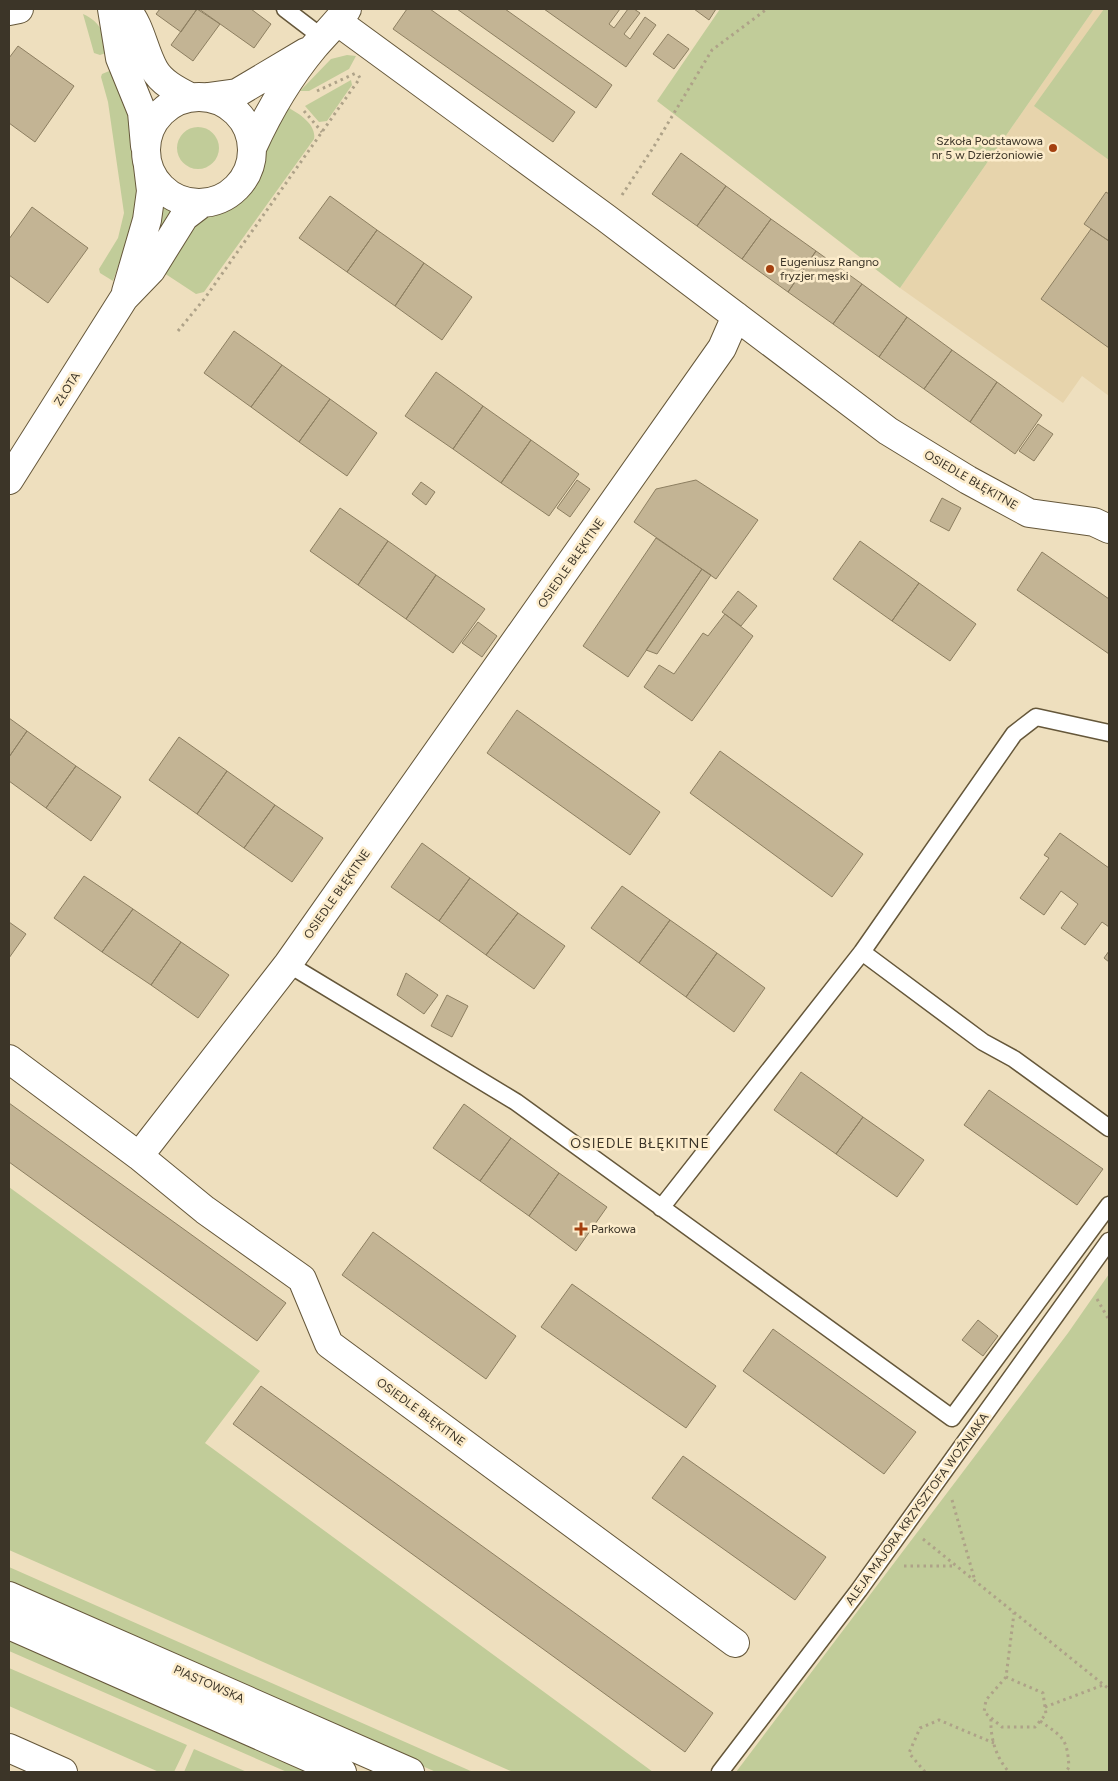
<svg xmlns="http://www.w3.org/2000/svg" width="1118" height="1781" viewBox="0 0 1118 1781" font-family="Figtree,sans-serif">
<rect width="100%" height="100%" fill="#eedfbe"/>
<path fill="#e7d4ac" d="M1094,9h15v387l-27,-20 -19,27 -163,-115z"/>
<path fill="#c1cc99" d="M720,9h374l-194,279 -243,-187z
M1104,9h5v151l-75,-54z
M83,14c18,8 21,20 26,38l-9,3 -6,-2z
M347,55l9,1 -7,13 -40,22h-9l31,-32z
M114,69l16,33 4,58 8,23 -5,39 -14,30 -10,29 -13,-8 -1,-4 19,-31 6,-25 -16,-111 -7,-25 1,-3z
M351,80l1,5 -25,36 -8,1 -14,-16z
M285,106c12,6 32,18 29,33l-110,153 -8,2 -35,-23 41,-57 21,-6 23,-16 12,-19 6,-33z
M177 148a21 21 0 1 1 42 0a21 21 0 1 1-42 0Z
M167,206h4l2,6 -25,50 -8,-4 24,-51z
M9,1187l251,184 -55,72 448,329h-140l-504,-222z
M1109,1274v498h-373l332,-439z
M9,1567l464,205h-37l-427,-187z
M9,1636l310,136h-32l-278,-121z
M9,1668l178,77 -13,27h-15l-150,-66z
M194,1749l53,23h-63z"/>
<path fill="#c3b494" stroke="#8d7f61" d="M160,9h37l-16,23 -25,-18z
M197,9l23,15 -27,37 -22,-16z
M199,9h52l20,15 -17,24z
M407,9h23l145,103 -22,30 -160,-113z
M457,9h48l107,76 -16,23z
M544,9h76l-11,15 5,4 14,-19h6l6,4 -16,21 6,5 15,-22 11,8 -30,42z
M694,9h22l-7,11z
M668,34l21,15 -15,20 -21,-15z
M18,46l56,40 -39,56 -26,-19v-65z
M681,153l45,33 -29,40 -45,-32z
M726,186l45,33 -29,40 -45,-33z
M1106,192l3,2v47l-25,-17z
M330,196l47,34 -30,42 -48,-34z
M32,207l56,41 -40,55 -39,-28v-36z
M771,219l45,32 -28,41 -46,-33z
M1091,229l18,12v107l-68,-49z
M377,230l47,33 -29,43 -48,-34z
M816,251l46,33 -29,40 -45,-32z
M424,263l48,34 -30,43 -47,-34z
M862,284l45,33 -28,40 -46,-33z
M907,317l45,33 -28,39 -45,-32z
M234,331l48,34 -31,42 -47,-34z
M952,350l45,32 -27,40 -46,-33z
M282,365l48,34 -31,43 -48,-35z
M436,372l47,34 -30,43 -48,-33z
M997,382l45,33 -27,39 -45,-32z
M330,399l47,34 -30,43 -48,-34z
M483,406l48,34 -30,43 -48,-34z
M1038,424l15,10 -19,27 -15,-10z
M531,440l48,34 -30,42 -48,-33z
M577,480l13,9 -20,28 -13,-9z
M696,480l62,40 -42,59 -82,-57 22,-33z
M421,482l14,10 -9,13 -14,-11z
M942,498l19,10 -12,23 -19,-10z
M340,508l48,33 -30,44 -48,-34z
M656,538l46,31 -74,108 -45,-31z
M388,541l48,34 -30,44 -48,-34z
M860,541l59,42 -27,38 -59,-42z
M1042,552l67,47v55l-92,-64z
M702,569l9,6 -54,79 -11,-4z
M436,575l49,34 -32,44 -47,-34z
M919,583l57,41 -26,37 -58,-40z
M738,591l19,15 -16,20 -19,-14z
M725,614l28,22 -61,85 -48,-34 15,-22 15,9 29,-41 5,3z
M478,622l19,14 -15,21 -20,-14z
M517,710l143,102 -30,43 -143,-102z
M9,718l18,13 -18,26z
M27,731l49,35 -30,42 -37,-27v-24z
M179,737l48,34 -30,43 -48,-34z
M720,751l143,103 -31,43 -142,-104z
M76,766l45,31 -30,44 -45,-33z
M227,771l48,34 -31,43 -47,-34z
M275,805l48,33 -31,44 -48,-34z
M1060,833l49,35v59l-7,-5 -17,23 -24,-17 17,-24 -17,-13 -17,24 -24,-17 29,-40 -5,-3z
M422,843l48,35 -31,43 -48,-34z
M84,876l49,33 -31,43 -48,-34z
M470,878l48,35 -32,42 -47,-34z
M622,886l48,34 -31,43 -48,-35z
M133,909l48,33 -30,43 -49,-33z
M518,913l47,33 -31,43 -48,-34z
M670,920l47,33 -31,44 -47,-34z
M9,922l17,12 -17,24z
M181,942l48,33 -31,43 -47,-33z
M1109,951v11l-5,-4z
M717,953l48,35 -31,44 -48,-35z
M406,973l32,22 -14,19 -27,-19z
M447,995l21,11 -16,31 -21,-11z
M801,1072l62,45 -27,37 -62,-44z
M989,1090l114,79 -26,36 -113,-80z
M9,1103l277,200 -29,38 -248,-179z
M464,1104l47,34 -31,43 -47,-33z
M863,1117l61,43 -27,37 -61,-43z
M511,1138l48,35 -30,43 -49,-35z
M559,1173l48,34 -31,44 -47,-35z
M373,1232l143,104 -30,43 -144,-104z
M572,1284l144,102 -30,42 -145,-101z
M978,1320l20,16 -15,20 -21,-16z
M773,1329l143,103 -32,42 -141,-103z
M261,1386l452,327 -28,39 -452,-328z
M683,1456l143,101 -31,43 -143,-102z"/>
<g fill="none" stroke-linecap="round" stroke-linejoin="round">
<defs>
<path id="lane" d="M285,9l38,29
M862,952l121,90 31,17 95,69
M288,964l228,138 436,316 157,-213
M661,1208l201,-256 152,-218 22,-17 73,16
M720,1772l139,-182 250,-349"/>
<path id="street" d="M9,11l10,-2
M338,22l268,196 282,213 80,49 61,33 65,9 15,7
M9,1059l130,97 66,54 97,69 27,65 406,299
M139,1156l149,-192 434,-616 14,-32
M9,1748l54,24"/>
<path id="secondary" d="M112,9l8,49 22,54 3,34
M126,9c15,17 17,40 28,60 7,13 22,21 36,28
M146 150a53 53 0 1 1 106 0a53 53 0 1 1-106 0Z
M208,97l29,-4 69,-41
M253,146c16,-35 36,-69 61,-99 11,-13 23,-24 33,-38
M126,292l21,-72 4,-29 -3,-25
M9,480l115,-182 27,-28 33,-53 17,-13
M9,1596l401,176
M9,1625l333,147"/>
</defs>
<use href="#lane" stroke="#65573a" stroke-width="19"/>
<use href="#street" stroke="#65573a" stroke-width="30"/>
<use href="#secondary" stroke="#65573a" stroke-width="30"/>
<path stroke="#aea288" stroke-width="3" stroke-dasharray="2.5 4" stroke-linecap="butt" d="M317,91l39,-18
M304,111l18,21
M622,195l31,-47 59,-98 55,-41
M178,331l27,-33 155,-220 -3,-5
M1097,1299l12,21
M952,1500l23,81
M923,1539l186,150
M904,1566h51
M1006,1677l-20,23 -2,12 18,15h33l11,-13 -3,-21 -37,-16 8,-64
M1045,1707l58,-22
M991,1719c-1,18 5,39 18,53
M1040,1721c24,17 27,17 29,46l-3,5
M925,1772l-16,-19 11,-25 19,-8 55,23"/>
<use href="#lane" stroke="#fff" stroke-width="16"/>
<use href="#street" stroke="#fff" stroke-width="28"/>
<use href="#secondary" stroke="#fff" stroke-width="28"/>
</g>
<g fill="#a4400f" stroke="#fceccb" stroke-width="2">
<circle cx="1053" cy="148" r="5"/>
<circle cx="770" cy="269" r="5"/>
<path d="M578.5 1221.5h5v5h5v5h-5v5h-5v-5h-5v-5h5z"/>
</g>
<g text-anchor="middle" dominant-baseline="central" stroke-width="5" stroke-linejoin="round" paint-order="stroke">
<g font-size="12" fill="#3c3528" stroke="#fceccb" text-anchor="start">
<text x="1043" y="141" text-anchor="end">Szkoła Podstawowa<tspan x="1043" dy="14">nr 5 w Dzierżoniowie</tspan></text>
<text x="780" y="262">Eugeniusz Rangno<tspan x="780" dy="14">fryzjer męski</tspan></text>
<text x="591" y="1229">Parkowa</text>
</g>
<g font-size="12" fill="#3c3528" stroke="#fceccb">
<text transform="translate(67 389) rotate(-58)">ZŁOTA</text>
<text transform="translate(971 480) rotate(30)">OSIEDLE BŁĘKITNE</text>
<text transform="translate(571 563) rotate(-55)">OSIEDLE BŁĘKITNE</text>
<text transform="translate(337 894) rotate(-55)">OSIEDLE BŁĘKITNE</text>
<text transform="translate(421 1412) rotate(36)">OSIEDLE BŁĘKITNE</text>
<text transform="translate(917 1509) rotate(-54)">ALEJA MAJORA KRZYSZTOFA WOŹNIAKA</text>
<text transform="translate(209 1684) rotate(24)">PIASTOWSKA</text>
</g>
<g font-size="14" letter-spacing="1" fill="#3c3528" stroke="#fceccb">
<text x="640" y="1143">OSIEDLE BŁĘKITNE</text>
</g>
</g>
<rect width="1118" height="1781" fill="none" stroke="#3c3528" stroke-width="20"/>
</svg>
